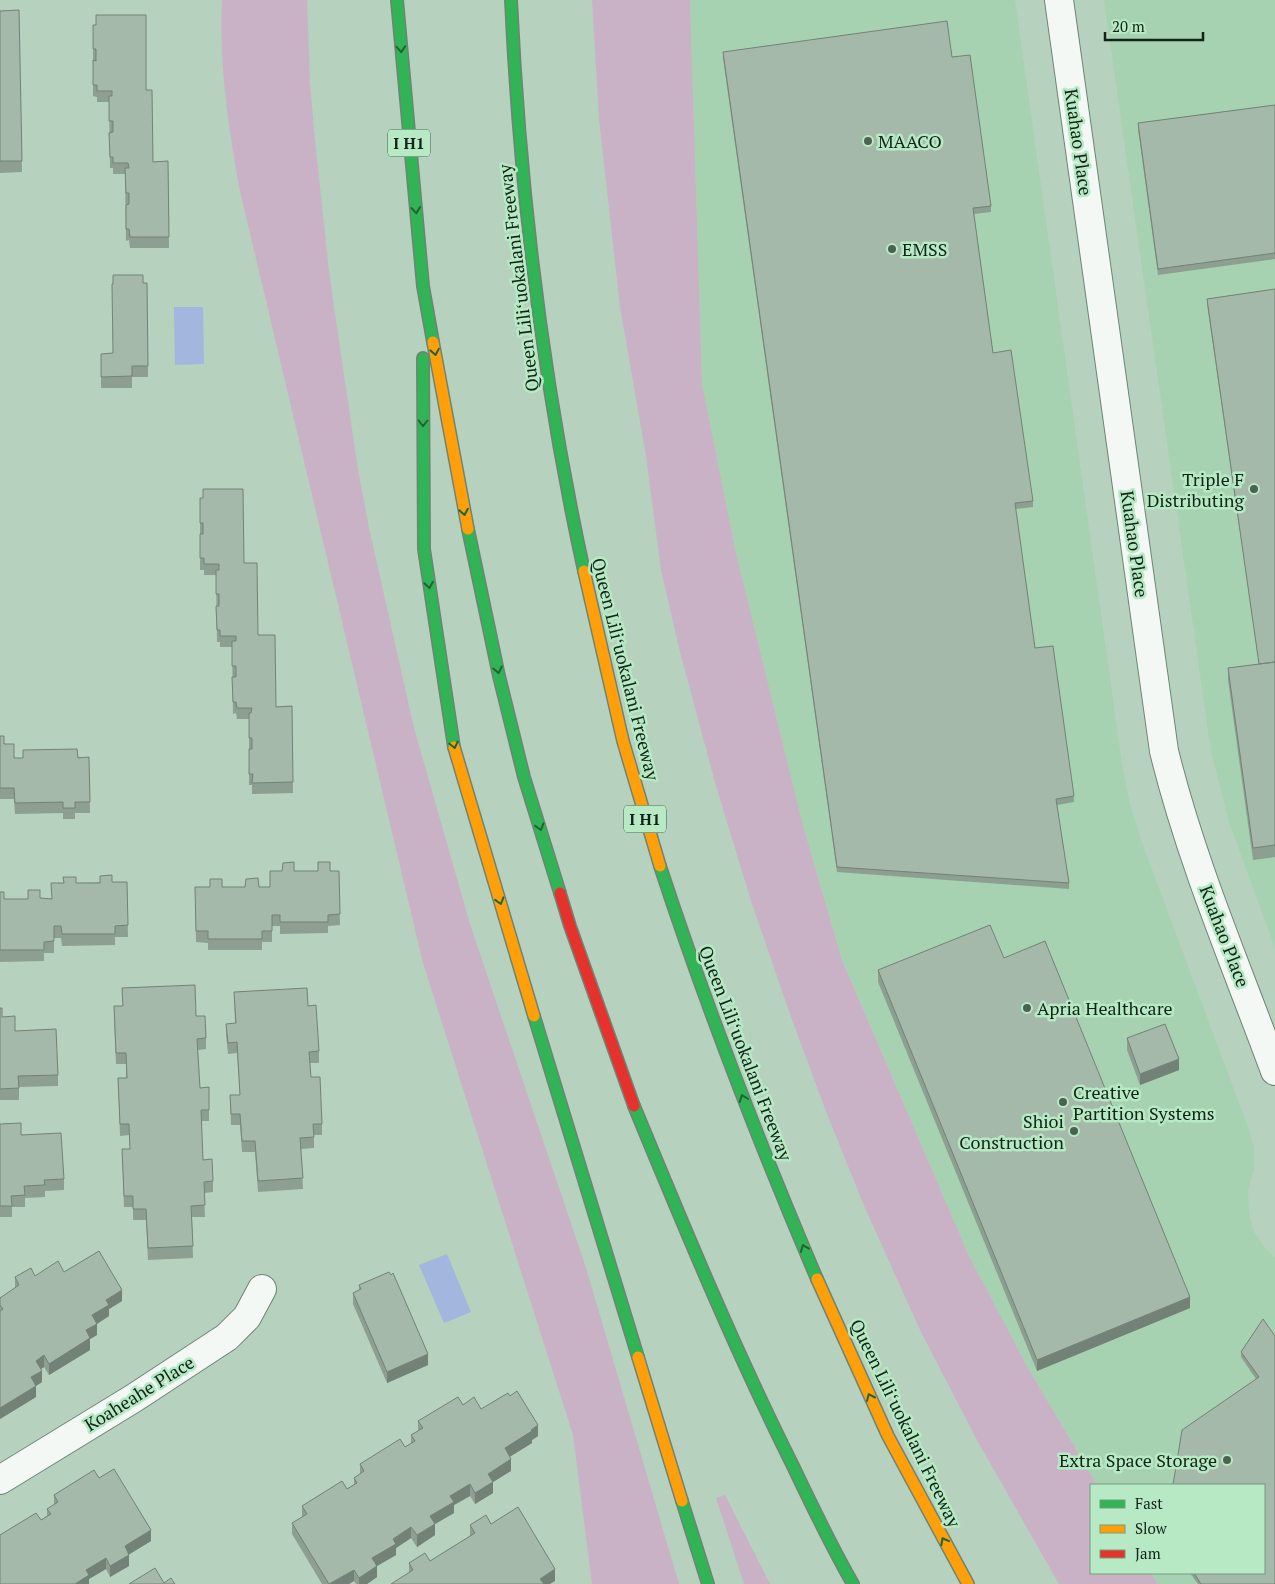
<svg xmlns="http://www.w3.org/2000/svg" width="1275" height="1584" viewBox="0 0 1275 1584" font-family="'PT Serif',serif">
<rect width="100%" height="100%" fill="#b6d1bd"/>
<path fill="#a6d2b1" d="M690,0h325l107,764 8,40 11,36 107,287 6,21v21l-6,22 1,22 5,19 14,20 7,5v327h-117l-7,-11h113v-88h-167l-69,-117 -59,-112 -127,-297 -39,-133 -68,-277 -33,-165z
M1104,0h171v948l-45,-123 -19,-73z"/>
<path fill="#c9b2c6" d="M222,0h85l3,83 5,58 14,130 12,84 17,114 11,59 45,200 56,196 116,344 93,316h-87l-19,-149 -150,-472 -184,-776c-11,-62 -20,-123 -17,-187z
M592,0h98l12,384 33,165 68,277 39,134 127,296 59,112 69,117h-6v88h60l7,11h-99l-81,-142 -57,-110 -56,-124 -38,-94 -36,-97 -40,-116 -35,-115 -36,-134 -19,-82 -15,-114 -26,-149 -21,-188z
M725,1495l45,89h-26l-28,-86z"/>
<path fill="#a2b6de" d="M174,307h29l1,57 -29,1z
M447,1254l24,58 -27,11 -25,-58z"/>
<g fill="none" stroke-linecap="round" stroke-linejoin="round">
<defs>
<path id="street" d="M1059,0l105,751c27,110 72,214 111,320
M0,1480l134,-82 93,-61 20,-20 15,-28"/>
<path id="fast" d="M397,0l26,286 10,56
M511,0c9,193 32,383 73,571
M423,358l1,191 30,198
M468,529l31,147 25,101 36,116
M660,866c46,140 99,277 157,413
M534,1016l104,341
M634,1106c50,121 100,242 159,360 19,40 38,80 60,118
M682,1501l26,83"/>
<path id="slow" d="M433,342l35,187
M584,571l39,170 37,125
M454,747l80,269
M817,1279l71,157 80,148
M638,1357l44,144"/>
<path id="jam" d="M560,893l10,33 64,180"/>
</defs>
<use href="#street" stroke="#6e8475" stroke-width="30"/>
<use href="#fast" stroke="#6e8475" stroke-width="14"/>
<use href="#slow" stroke="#6e8475" stroke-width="14"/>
<use href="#jam" stroke="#6e8475" stroke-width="14"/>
<use href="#street" stroke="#f4f8f5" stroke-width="28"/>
<use href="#fast" stroke="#30b455" stroke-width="11"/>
<use href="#slow" stroke="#ff9f0a" stroke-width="11"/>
<use href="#jam" stroke="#e5322d" stroke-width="11"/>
</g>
<path fill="#8d9f91" d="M19,10l3,162 -22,1v-162z
M96,15l50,75 7,72 15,-1 1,87h-39l-1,-8 -3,1 -1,-67h-12v-6h-3l-1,-66h-12v-5l-4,-1v-71h3z
M723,52l229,5 39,149v6l-17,2 19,139 40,148v6l-18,2 20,139 39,148v6l-17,3 12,78v6l-232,-17 -114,-814z
M1275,105v154l-117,16 -20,-146v-6z
M143,283h4l1,94h-16v11h-31v-34l12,-1z
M1275,289v568l-22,3 -25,-180v-12l31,-4 -52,-360v-5z
M200,498l44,65 14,72 18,72 16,-1 1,87 -41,1v-9h-3v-66h-12l-1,-6 -3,1 -1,-67h-12v-5h-3l-1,-67h-12v-5h-4z
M0,736l14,22 75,-1 1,56h-15v6h-12v-6l-48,1 -1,-15h-14z
M282,871h57l1,54 -12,1v7l-48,1v-8h-8v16h-10v8h-54v-7l-12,-1 -1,-55h75z
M127,882l1,55h-13v8l-53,1 -1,-8h-7v15h-10v8l-44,1v-70l4,7h47l25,-16z
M1004,958l186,350 -153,63 -159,-389v-12z
M122,988l74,28 10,22v11l-8,1 2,38 9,-1v34h-8l2,39 10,21v11l-9,1 1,24h-13l1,41 -45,2 -2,-40h-13v-13h-9l-2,-58h8l-1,-14 -9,1 -2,-58h8v-14h-10l-2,-47v-11h9z
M234,992l74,14 11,45v12h-9l1,14 11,47v11h-8v13l-13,1 2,40 -45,3 -3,-40h-13l-2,-27h-9l-1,-30h10l-3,-42 -9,1 -2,-19v-11l9,-1z
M0,1008l2,9 56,58v11l-39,1v13h-19z
M1127,1038l52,32 -39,15 -13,-35z
M0,1124l21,11 43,44v11l-19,1v6l-20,1v9h-13v10h-12z
M64,1272l58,29 -13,8v7l-12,8v11l-7,4v11l-41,25 -5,-8 -3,2 1,13 -6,4v11l-36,22v-121l15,-10v-11l20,-1z
M359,1285l69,80 -41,18 -34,-79v-11l6,-3z
M1263,1319l12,265h-77l-8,-11h74l-8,-194 -15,-22v-5z
M463,1405l18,4 57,27 -6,4v3l-22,13 1,15 -18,11v11l-18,11 -5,-8 -16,9v8l-19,11v11l-18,12 -6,-9 -15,10v7l-19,11v11l-10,7h-11l-2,-3 -5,3h-27l-30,-50v-11l10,-6v-11l45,-17 7,-4v-7l6,-4v-10l45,-17 6,-4v-8l7,-4v-10z
M99,1478l52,63 -22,13v12l-19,11 -4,-8 -17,10v5l-48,-64 6,-4v-7l7,-4v-10z
M491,1524l64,57 -146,-8v-10l21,-2 40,-25v-11z"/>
<path fill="#738276" d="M1179,1059v11l-39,15v-11z
M122,1290v11l-13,8v7l-17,11v-12l14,-15z
M1190,1297v11l-153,63v-11z
M97,1324v11l-7,4v11l-41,25v-11l37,-34z
M428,1354v11l-41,18v-11z
M44,1355v12l-8,5v-11z
M42,1371v11l-11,7v-12z
M36,1386v11l-36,22v-11z
M538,1425v11l-6,4v3l-27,17v-12z
M511,1459v12l-18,11v11l-18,11v-11l13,-19z
M470,1484v12l-16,9v8l-19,11v11l-18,12v-12l13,-19 20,-20z
M411,1527v11l-15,10v7l-19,11v11l-10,7h-8v-6l13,-20 21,-19z
M151,1530v11l-26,16v-11z
M129,1555v11l-19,11v-11z
M106,1558v11l-17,10v5h-14l11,-14z
M555,1569v12l-5,3h-10v-5z
M354,1570v11l-5,3h-19z"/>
<path fill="#a4b9a9" stroke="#738276" d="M19,10l3,151h-22v-150z
M96,15h50v75h6l1,72 15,-1 1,76h-39l-1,-8h-3v-24l3,-1v-11h-3l-1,-25h4l-1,-5h-15v-6h-3l-1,-24 4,-1v-11h-4v-25h3v-5h-15v-6h-4v-25l3,1v-12h-3v-24h3z
M947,21l5,36 18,-2 21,151 -18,2 20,145 18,-3 22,151 -18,2 20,145 18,-2 21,150 -18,3 13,84 -232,-16 -114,-815z
M1275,105v148l-117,16 -20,-146z
M113,275h30v8h4l1,83h-16v10l-31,1v-23l12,-1 -1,-69h1z
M1275,289v373l-16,2 -52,-365z
M203,489h40l1,74h13l1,72h17l1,72 16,-1 1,76 -41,1 1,-9h-4v-25h3v-11h-3v-25h2l1,-5h-15l-1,-6h-3l-1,-25h4v-11h-4v-25h4v-5h-16v-6h-3l-1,-24h3v-12h-3v-24h3v-6h-15v-6h-4v-24h3v-11h-3v-25h3z
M1275,662v183l-22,3 -25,-180z
M0,736h4v8h10v14h9v-8l54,-1 1,9 11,-1 1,45h-15v6h-12v-6l-48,1 -1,-15h-14z
M294,862v9h24v-9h12v9h9l1,43 -12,1v7h-48v-7h-8v16h-10v8h-54v-8h-12l-1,-44h15v-8h12v8h23l1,-8 12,-1 1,9h11v-16h12l1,-8z
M112,875v7h15l1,43 -13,1v8h-53l-1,-8h-7v15l-10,1v8h-44v-58h4v7h24v-9h12v8l12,1 -1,-16h13l-1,-6h13v6h24v-7z
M990,925l14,33 41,-17 145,356 -153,63 -159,-390z
M195,985l1,31h9l1,22 -9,1 3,49 9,-1v23h-8l2,50 9,-1 1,22 -9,1 1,23 -14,1 2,40 -45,2 -2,-39h-13v-13h-9l-2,-47h8l-1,-25h-9l-2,-46h9l-1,-25h-10l-2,-47h9l-1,-18z
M307,988l1,18 8,-1 3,46 -10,1 2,25h9l2,47h-9l1,13 -14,1 3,40 -45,3 -3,-40h-13l-2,-27h-9l-1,-19h10l-3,-53 -9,1 -2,-19 10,-1 -2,-31z
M0,1008h2v9l13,-1v15l41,-2 2,46 -40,1 1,12 -19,1z
M1165,1024l14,35 -39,15 -13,-36z
M21,1123v12l40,-2 3,46 -20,1 1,5 -21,1 1,9 -14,1 1,10h-12v-82z
M99,1251l23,39 -16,10 3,5 -17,10 5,9 -11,6 4,8 -41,26 -5,-9 -8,6 6,10 -11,6 5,9 -36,22v-97l3,-2 -3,-4v-7l19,-13 -4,-8 16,-9 4,8 23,-15 6,11z
M389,1272l2,3 2,-2 35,81 -41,18 -34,-79 8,-4 -2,-4z
M1263,1319l12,17v248h-74l-7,-11h70v-88h-91l9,-55 77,-53 -18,-25z
M517,1391l21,34 -7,5 1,1 -27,17 6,11 -23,15 5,8 -18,11 -5,-9 -20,12 4,6 -24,14 5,8 -18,11 -6,-8 -18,12 3,5 -24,14 5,8 -18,12 -5,-8 -25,14 -37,-61 15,-9 -5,-8 40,-25 5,8 10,-6 -3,-5 10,-7 -4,-7 40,-25 5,8 10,-6 -4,-6 12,-7 -5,-7 40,-24 5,8 11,-8 7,12 27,-16 2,3z
M114,1469l37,61 -26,16 4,9 -19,11 -4,-8 -20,12 3,5 -14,9h-75v-49l36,-22 5,7 10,-6 -4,-5 11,-7 -4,-7 40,-25 5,8z
M518,1507l37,62 -15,10 4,5h-153l22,-14 -4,-7 16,-10 5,8 45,-28 -5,-8 16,-10 5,9z
M155,1568l9,15 7,-5 4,6h-46z"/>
<defs><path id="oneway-chevron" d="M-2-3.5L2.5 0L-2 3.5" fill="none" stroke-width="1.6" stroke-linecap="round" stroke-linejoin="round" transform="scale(1.25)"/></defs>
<g stroke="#1f6533">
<use href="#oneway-chevron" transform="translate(401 49) rotate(86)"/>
<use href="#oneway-chevron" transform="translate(416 210) rotate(84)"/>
<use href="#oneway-chevron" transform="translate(435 352) rotate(80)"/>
<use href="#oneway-chevron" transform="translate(423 423) rotate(90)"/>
<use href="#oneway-chevron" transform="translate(464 512) rotate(80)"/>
<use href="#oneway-chevron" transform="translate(429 585) rotate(81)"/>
<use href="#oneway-chevron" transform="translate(498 670) rotate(78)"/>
<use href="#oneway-chevron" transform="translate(454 745) rotate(77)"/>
<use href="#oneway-chevron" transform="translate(540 827) rotate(73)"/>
<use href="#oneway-chevron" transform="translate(500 901) rotate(73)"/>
<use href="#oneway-chevron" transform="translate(743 1098) rotate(-111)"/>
<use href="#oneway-chevron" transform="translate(804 1248) rotate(-112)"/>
<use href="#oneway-chevron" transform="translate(870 1397) rotate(-114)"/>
<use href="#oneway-chevron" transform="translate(944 1541) rotate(-118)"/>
</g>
<g fill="#4b6151" stroke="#b7eac4" stroke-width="2">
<circle cx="868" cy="141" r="5"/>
<circle cx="892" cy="249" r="5"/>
<circle cx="1254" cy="489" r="5"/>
<circle cx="1027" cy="1008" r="5"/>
<circle cx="1063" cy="1102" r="5"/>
<circle cx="1074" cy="1131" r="5"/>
<circle cx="1227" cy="1460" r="5"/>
</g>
<g text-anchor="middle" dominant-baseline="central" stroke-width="5" stroke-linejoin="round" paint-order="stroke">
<g fill="#b7eac4" stroke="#435f4b" stroke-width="1">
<rect x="388" y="129.5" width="42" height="27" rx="4"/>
<rect x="624" y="805.5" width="42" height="27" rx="4"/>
</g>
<g font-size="16" font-weight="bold" fill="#112417">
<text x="409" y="143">I H1</text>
<text x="645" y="819">I H1</text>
</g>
<g font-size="18" fill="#112417" stroke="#b7eac4" text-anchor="start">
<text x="878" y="141">MAACO</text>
<text x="902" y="249">EMSS</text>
<text x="1244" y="479" text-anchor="end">Triple F<tspan x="1244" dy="21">Distributing</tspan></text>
<text x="1037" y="1008">Apria Healthcare</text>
<text x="1073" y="1092">Creative<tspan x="1073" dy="21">Partition Systems</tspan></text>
<text x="1064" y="1121" text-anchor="end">Shioi<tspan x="1064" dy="21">Construction</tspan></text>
<text x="1217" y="1460" text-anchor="end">Extra Space Storage</text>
</g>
<g font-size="18" fill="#112417" stroke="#b7eac4">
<text transform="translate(1079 142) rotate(82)">Kuahao Place</text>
<text transform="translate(518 278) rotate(-97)">Queen Liliʻuokalani Freeway</text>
<text transform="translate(1135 544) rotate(82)">Kuahao Place</text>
<text transform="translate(626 669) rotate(76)">Queen Liliʻuokalani Freeway</text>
<text transform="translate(1225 936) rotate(69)">Kuahao Place</text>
<text transform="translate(746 1053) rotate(69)">Queen Liliʻuokalani Freeway</text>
<text transform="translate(139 1393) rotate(-32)">Koaheahe Place</text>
<text transform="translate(906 1423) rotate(64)">Queen Liliʻuokalani Freeway</text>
</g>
</g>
<rect x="1090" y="1484" width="175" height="90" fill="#b7eac4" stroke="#759b7f"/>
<rect x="1100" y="1500" width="25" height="8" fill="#30b455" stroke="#759b7f"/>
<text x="1135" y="1509" font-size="15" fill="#112417">Fast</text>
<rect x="1100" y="1525" width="25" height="8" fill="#ff9f0a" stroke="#759b7f"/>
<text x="1135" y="1534" font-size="15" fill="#112417">Slow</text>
<rect x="1100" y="1550" width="25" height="8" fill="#e5322d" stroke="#759b7f"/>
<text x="1135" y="1559" font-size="15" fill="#112417">Jam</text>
<path d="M1105 32v8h98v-8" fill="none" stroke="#112417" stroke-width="2.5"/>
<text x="1112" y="32" font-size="15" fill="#112417" stroke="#b7eac4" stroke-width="4" paint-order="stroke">20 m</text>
</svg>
